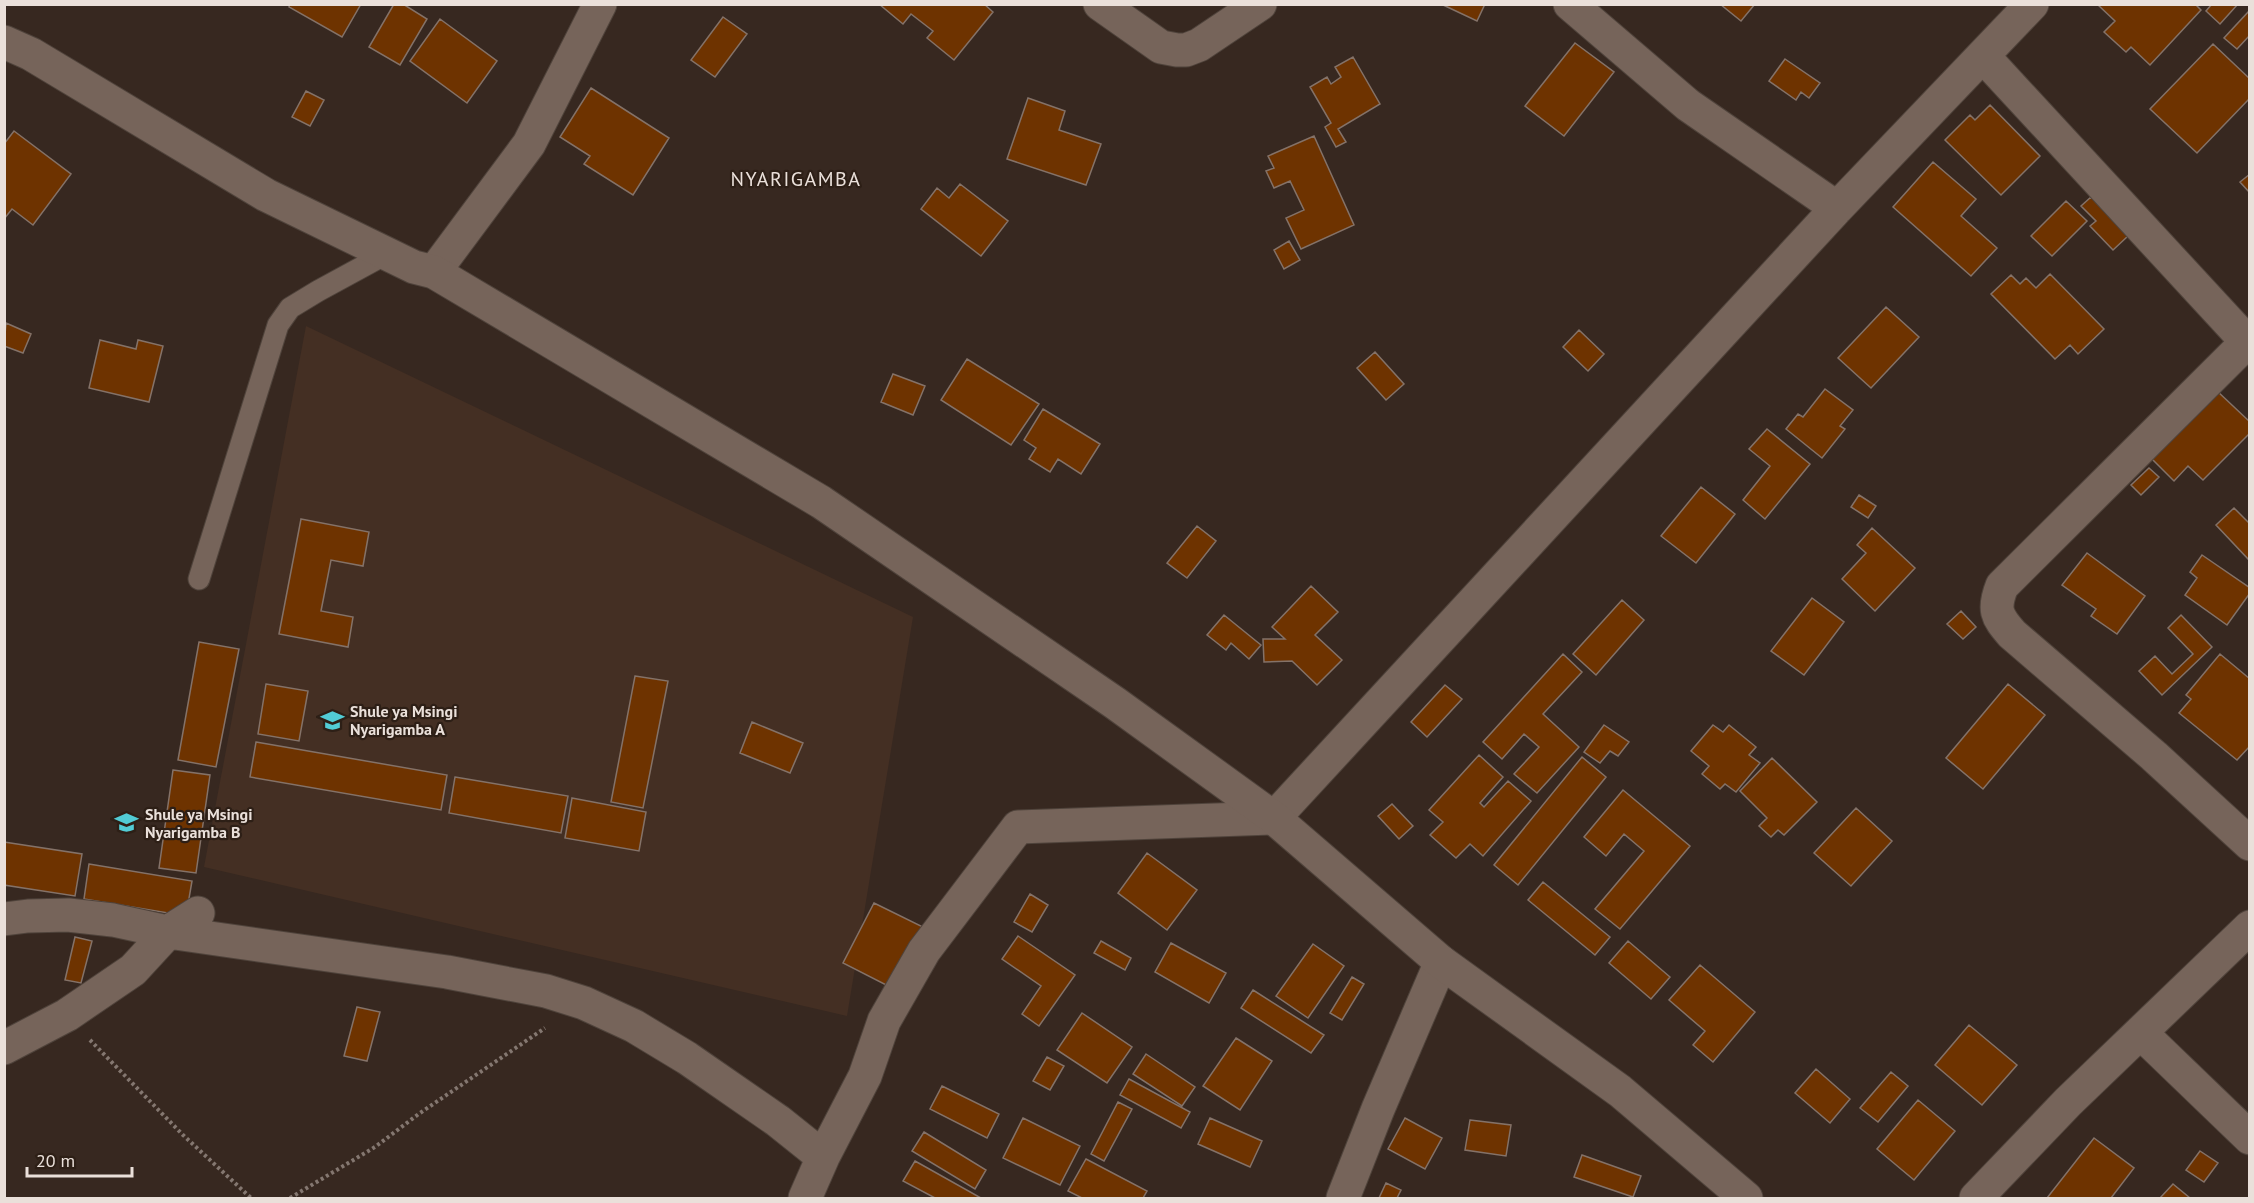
<svg xmlns="http://www.w3.org/2000/svg" width="2254" height="1203" viewBox="0 0 2254 1203" font-family="'PT Sans',sans-serif">
<rect width="100%" height="100%" fill="#372820"/>
<path fill="#442f23" d="M306,326l607,291 -66,399 -643,-149z"/>
<path fill="#6e3300" stroke="#847268" stroke-width="1.5" d="M290,4h71l-19,33 -53,-30z
M394,4h9l24,15 -27,46 -31,-18z
M879,4h105l9,8 -39,48 -27,-22 6,-7 -22,-17 -8,10z
M1441,4h44l-8,17z
M1720,4h35l-14,17z
M2097,4h98l6,6 -51,55 -19,-18 -5,5 -22,-20 11,-11z
M2212,4h26l-18,20 -14,-13z
M2250,10v25l-13,14 -13,-11z
M723,17l24,17 -32,43 -24,-17z
M440,19l57,42 -30,42 -57,-42z
M1575,43l39,29 -50,64 -39,-30z
M2213,44l37,35v19l-53,55 -47,-44z
M1353,57l27,47 -42,25 8,13 -10,5 -11,-20 6,-4 -21,-36 17,-10 4,7 10,-7 -6,-10z
M1785,59l35,24 -11,15 -8,-6 -5,8 -27,-19z
M591,88l78,50 -36,57 -49,-31 6,-8 -30,-19z
M306,91l18,9 -14,26 -18,-9z
M1028,98l37,13 -6,19 42,14 -15,41 -79,-26z
M1990,105l50,51 -39,39 -56,-55 25,-25 5,5z
M14,131l57,43 -38,51 -21,-16 -8,10v-75z
M1314,136l40,89 -53,24 -15,-31 18,-8 -14,-29 -16,7 -8,-17 8,-3 -6,-12z
M1933,162l43,37 -15,17 36,32 -26,28 -78,-69z
M2250,174v19l-10,-11z
M960,184l48,37 -27,35 -60,-47 16,-21 12,10z
M2091,197l37,39 -15,14 -23,-24 6,-5 -15,-15z
M2066,201l21,20 -35,35 -21,-20z
M1289,241l11,19 -16,9 -10,-19z
M2050,274l54,55 -26,25 -8,-9 -15,14 -64,-65 20,-19 9,9 6,-6 10,10z
M1886,307l33,30 -48,51 -33,-30z
M6,323l25,11 -8,19 -19,-7z
M1579,330l25,24 -16,17 -25,-24z
M100,340l36,9 2,-9 25,6 -14,56 -60,-14z
M1375,352l29,32 -18,16 -29,-32z
M967,359l72,45 -28,41 -70,-45z
M893,374l32,12 -12,29 -32,-13z
M1825,389l28,21 -13,16 5,3 -23,29 -36,-29 12,-15 5,3z
M2216,390l34,32v11l-47,47 -15,-14 -14,15 -24,-24z
M1043,409l57,35 -19,30 -23,-15 -8,13 -21,-13 7,-11 -12,-8z
M1767,429l43,35 -45,55 -22,-19 27,-34 -21,-17z
M2149,468l10,9 -18,18 -10,-10z
M1701,487l34,27 -39,49 -35,-27z
M1859,495l17,11 -8,12 -17,-11z
M2234,508l16,16v37l-34,-36z
M301,519l68,13 -6,34 -32,-6 -10,51 32,6 -5,30 -69,-13z
M1197,526l19,15 -29,37 -20,-15z
M1872,528l43,40 -40,43 -33,-32 24,-26 -9,-8z
M2087,553l58,43 -28,38 -26,-18 5,-7 -34,-24z
M2202,555l48,33v5l-23,32 -42,-30 12,-17 -7,-6z
M1311,586l27,26 -23,23 27,25 -25,25 -25,-24 -28,1 -1,-23h22l-13,-12z
M1812,598l32,24 -40,53 -33,-24z
M1622,600l22,20 -48,55 -23,-21z
M1961,611l15,16 -13,12 -16,-15z
M1224,615l37,30 -12,14 -18,-16 -5,7 -19,-15z
M2181,615l31,32 -50,48 -23,-24 16,-15 17,18 21,-20 -25,-26z
M199,642l40,7 -23,118 -38,-7z
M1563,654l19,18 -39,42 36,33 -42,46 -23,-19 25,-27 -15,-13 -22,25 -19,-17z
M2220,654l30,25v67l-13,14 -58,-47 12,-14 -5,-4z
M635,676l33,5 -25,127 -32,-6z
M266,684l42,7 -9,50 -41,-7z
M2008,684l37,31 -62,74 -37,-31z
M1445,685l17,14 -35,38 -16,-15z
M752,722l51,21 -13,30 -50,-20z
M1604,725l25,17 -11,14 -8,-5 -10,12 -16,-11z
M1713,725l10,7 6,-7 27,22 -7,8 11,8 -24,29 -11,-8 -5,5 -18,-15 7,-8 -18,-15z
M256,742l191,33 -6,35 -191,-33z
M1479,755l24,22 -23,26 4,4 24,-26 23,20 -48,55 -13,-12 -14,14 -26,-23 13,-13 -14,-12z
M1582,757l24,20 -88,108 -24,-20z
M1772,758l45,44 -33,33 -6,-5 -7,7 -12,-11 8,-8 -27,-27z
M173,770l37,5 -14,98 -37,-5z
M455,777l113,19 -7,37 -112,-20z
M1623,790l67,56 -70,83 -25,-20 49,-58 -20,-17 -18,22 -22,-19z
M572,798l74,14 -7,39 -74,-13z
M1392,804l21,22 -14,13 -21,-23z
M1856,808l36,33 -41,45 -37,-33z
M4,842l78,12 -7,42 -71,-11z
M1147,853l50,37 -30,40 -49,-37z
M89,864l103,17 -6,35 -102,-17z
M1543,882l67,55 -15,18 -67,-55z
M1030,894l18,11 -16,27 -18,-10z
M874,903l51,25 -31,61 -51,-26z
M1018,936l57,39 -36,51 -17,-12 19,-28 -39,-27z
M75,937l17,4 -11,42 -16,-3z
M1101,941l30,17 -6,12 -31,-17z
M1628,941l42,36 -19,22 -42,-36z
M1171,943l55,30 -17,30 -54,-31z
M1313,944l31,22 -36,52 -32,-22z
M1700,965l55,47 -42,50 -20,-17 12,-14 -36,-31z
M1352,977l12,7 -22,36 -12,-7z
M1253,990l71,45 -13,18 -70,-45z
M357,1007l23,5 -13,49 -23,-5z
M1082,1013l50,34 -25,36 -50,-33z
M1969,1025l48,40 -35,40 -47,-40z
M1236,1038l36,23 -32,49 -37,-24z
M1146,1054l49,33 -13,19 -49,-32z
M1047,1057l17,9 -14,24 -17,-9z
M1816,1069l34,30 -20,24 -35,-30z
M1891,1072l17,14 -30,36 -18,-14z
M1129,1079l61,33 -9,16 -61,-33z
M942,1086l57,28 -12,24 -57,-29z
M1918,1100l37,31 -41,49 -37,-31z
M1118,1102l14,7 -28,52 -13,-7z
M1023,1118l57,28 -20,39 -57,-27z
M1210,1118l52,23 -12,26 -52,-23z
M1405,1118l37,20 -17,31 -37,-20z
M1470,1120l41,5 -5,31 -41,-6z
M924,1132l62,38 -11,19 -63,-38z
M2094,1138l40,30 -23,30h-64z
M2200,1151l18,12 -14,19 -18,-12z
M1582,1155l59,21 -8,21 -59,-20z
M1086,1159l61,32 -4,7h-61l-14,-7z
M915,1161l66,37h-46l-32,-17z
M1386,1183l15,7 -4,8h-18z
M2173,1184l17,14h-30z"/>
<g fill="none" stroke-linecap="round" stroke-linejoin="round">
<defs>
<path id="service" d="M199,579l79,-254 12,-17 28,-17 68,-37"/>
<path id="minor" d="M1100,4l61,43 16,3h9l13,-5 61,-41
M1570,4l118,101 149,103
M1983,56l267,289
M434,272l95,-128 71,-140
M2247,342l-245,244c-9,23 -6,30 10,48l142,122 96,88
M4,919l24,-3 40,-1 45,5 55,12 279,40 99,19 38,12 50,23 53,32 91,63 45,36
M2141,1033l109,105
M4,1048l63,-33 66,-45 35,-38 30,-19
M805,1198l18,-41 42,-81 19,-55 40,-70 94,-124 256,-9 563,-610 195,-204
M1343,1198l35,-89 63,-147
M1976,1198l92,-96 182,-175"/>
<path id="tertiary" d="M4,42l27,12 235,141 148,72 20,5 387,230 294,201 159,115 167,144 179,129 126,107"/>
</defs>
<use href="#service" stroke="#4f433b" stroke-width="23"/>
<use href="#minor" stroke="#4f433b" stroke-width="35"/>
<use href="#tertiary" stroke="#4f433b" stroke-width="35"/>
<path stroke="#847770" stroke-width="4" stroke-dasharray="3 3" stroke-linecap="butt" d="M90,1040l93,95 68,63
M290,1198l85,-51 45,-34 125,-85"/>
<use href="#service" stroke="#76645a" stroke-width="21"/>
<use href="#minor" stroke="#76645a" stroke-width="33"/>
<use href="#tertiary" stroke="#76645a" stroke-width="33"/>
</g>
<defs>
<symbol id="school-bare" viewBox="-9 -9 18 18"><path d="M0-5L7-2L0 1L-7-2ZM-4 1L0 2.5L4 1V4Q0 6-4 4Z" fill="#52ccd5" stroke="#2d1f16" stroke-width="2.5" paint-order="stroke"/></symbol>
</defs>
<g fill-rule="evenodd">
<use href="#school-bare" x="316" y="704" width="33" height="33"/>
<use href="#school-bare" x="110" y="806" width="33" height="33"/>
</g>
<g text-anchor="middle" dominant-baseline="central" stroke-width="4.5" stroke-linejoin="round" paint-order="stroke">
<g font-size="16" font-weight="bold" fill="#eae0da" stroke="#2d1f16" text-anchor="start">
<text x="350" y="711">Shule ya Msingi<tspan x="350" dy="18">Nyarigamba A</tspan></text>
<text x="145" y="814">Shule ya Msingi<tspan x="145" dy="18">Nyarigamba B</tspan></text>
</g>
<g font-size="20" letter-spacing="1.5" fill="#eae0da" stroke="#2d1f16">
<text x="796" y="179">NYARIGAMBA</text>
</g>
</g>
<rect width="2254" height="1203" fill="none" stroke="#eae0da" stroke-width="12"/>
<path d="M27 1167v9h105v-9" fill="none" stroke="#eae0da" stroke-width="3"/>
<text x="36" y="1167" font-size="18" fill="#eae0da" stroke="#2d1f16" stroke-width="4.5" paint-order="stroke">20 m</text>
</svg>
